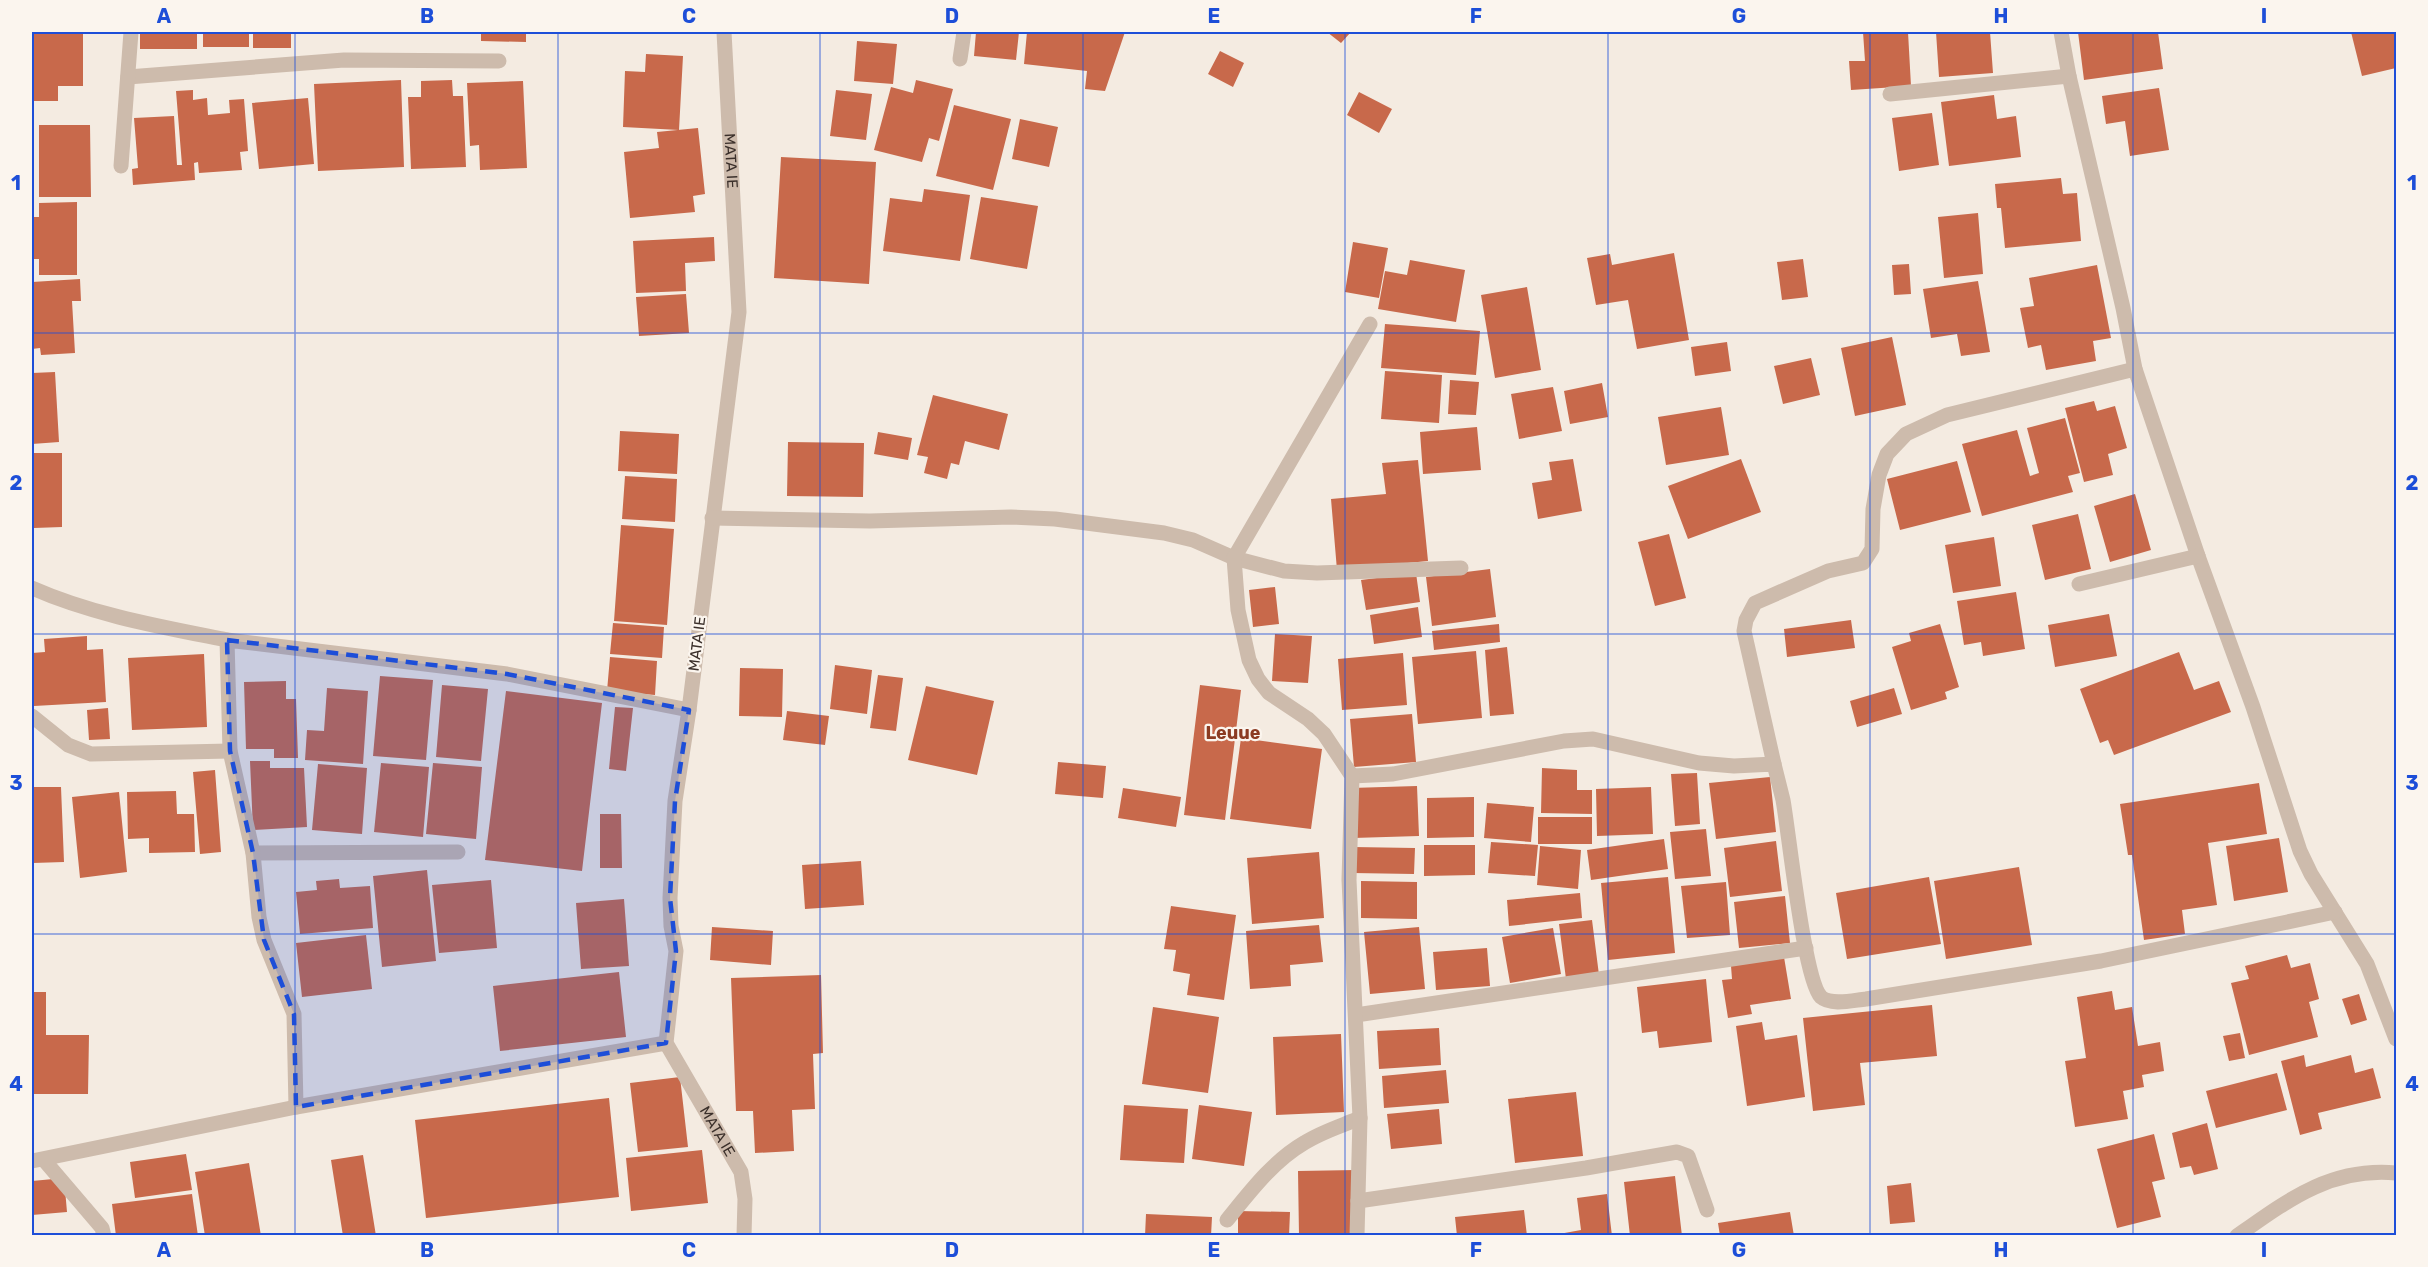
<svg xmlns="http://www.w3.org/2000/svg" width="2428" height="1267" viewBox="0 0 2428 1267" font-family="Rubik,sans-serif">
<rect width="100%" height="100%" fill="#f4ebe1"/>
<path fill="#c8694b" d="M32,32h51v54h-25v15h-26z
M140,32h57v17h-57z
M203,32h46v15h-46z
M253,32h38v16h-38z
M481,32h45v10l-45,-1z
M976,32h43l-3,28 -42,-4z
M1027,32h98l-20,59 -20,-2 2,-18 -63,-7z
M1327,32h24l-10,11z
M1863,32h45l3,54 -60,4 -2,-29h16z
M1936,32h54l3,41 -54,4z
M2078,32h80l5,37 -79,11z
M2351,32h45v36l-34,8z
M857,41l40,3 -4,40 -39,-3z
M1220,51l24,12 -11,24 -25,-13z
M646,54l37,2 -4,74 -56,-3 2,-56 20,1z
M401,80l3,87 -86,4 -4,-87z
M452,80l1,16h10l3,71 -55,2 -3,-72h13v-16z
M916,80l37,9 -14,52 -10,-3 -7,24 -48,-12 17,-63 22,6z
M523,81l4,87 -47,2 -1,-25 -9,1 -3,-63z
M2159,88l10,62 -39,6 -5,-35 -19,3 -4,-28z
M193,90v10l14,-2 1,17 22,-2 -1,-13 15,-1 4,52 -8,1 2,18 -43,3 -1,-11 -4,1 1,17 -62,5 -1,-16 6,-1 -4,-50 40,-2 3,49h5l-6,-74z
M836,90l36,4 -6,46 -36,-4z
M1359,92l33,17 -13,24 -32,-18z
M1994,95l3,24 19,-3 5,41 -72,9 -8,-64z
M308,98l6,66 -55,5 -7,-66z
M954,105l57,14 -18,71 -57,-14z
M1932,113l7,52 -40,6 -7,-53z
M1020,119l38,8 -9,40 -37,-8z
M39,125h51l1,72h-52z
M698,128l7,66 -12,2 2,16 -65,6 -6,-66 35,-4 -2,-16z
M781,157l95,5 -7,122 -95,-6z
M2061,178l2,16 14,-1 4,48 -76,7 -4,-40h-4l-2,-24z
M924,189l46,6 -10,66 -77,-10 7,-53 32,4z
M981,197l57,9 -11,63 -57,-10z
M77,202v73h-38v-16h-7v-42h7v-14z
M1978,213l5,61 -39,4 -6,-61z
M714,237l1,24 -30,2 1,28 -50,2 -3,-52z
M1353,242l35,6 -9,50 -34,-6z
M1674,253l15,87 -52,9 -9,-49 -32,5 -9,-47 23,-4 2,11z
M1803,259l5,38 -26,3 -5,-38z
M1410,260l55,10 -9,52 -78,-13 7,-38 22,4z
M1909,264l2,30 -17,1 -2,-30z
M2097,265l14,73 -18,3 3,20 -50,9 -5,-25 -13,3 -8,-40 14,-2 -5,-28z
M80,279l1,22h-9l3,52 -34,2 -1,-7 -8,1v-67z
M1978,281l12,71 -29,4 -4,-22 -26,4 -8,-49z
M1527,287l14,83 -46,8 -14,-83z
M686,294l3,39 -50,3 -3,-39z
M1385,324l95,7 -4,44 -95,-7z
M1892,337l14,68 -51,11 -14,-68z
M1727,342l4,29 -36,5 -4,-29z
M1811,358l9,37 -37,9 -9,-38z
M1385,371l57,4 -3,48 -58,-4z
M55,372l4,70 -27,2v-71z
M1450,380l29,2 -3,33 -28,-1z
M1602,383l6,34 -38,7 -6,-33z
M1553,387l9,44 -43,8 -8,-45z
M933,395l75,19 -9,36 -34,-9 -6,24 -8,-2 -4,16 -23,-6 4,-16 -11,-2z
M2094,401l3,10 18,-5 12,42 -19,6 5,21 -29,7 -19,-74z
M1721,407l8,48 -63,10 -8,-48z
M2065,418l15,55 -12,3 5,16 -91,24 -20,-72 55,-14 13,46 9,-3 -12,-45z
M1477,427l4,43 -58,4 -3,-42z
M620,431l59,3 -2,40 -59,-3z
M878,432l34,6 -4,22 -34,-6z
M788,442l76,1 -1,54 -76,-1z
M32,453h30v74l-28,1v10h-2z
M1573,459l9,52 -44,8 -6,-36 20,-3 -3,-18z
M1741,459l20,53 -73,27 -20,-53z
M1418,460l10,101 -91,9 -6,-71 55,-5 -4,-31z
M1957,461l14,51 -71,18 -13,-51z
M625,476l52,3 -2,43 -53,-3z
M2135,494l16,56 -41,12 -16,-56z
M2078,514l13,55 -46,11 -13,-55z
M621,525l53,4 -7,96 -53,-4z
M1669,534l17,64 -31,8 -17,-64z
M1994,537l7,49 -48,7 -8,-48z
M1490,569l6,48 -64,9 -6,-49z
M1416,573l4,29 -54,8 -5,-30z
M1275,587l4,37 -26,3 -4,-37z
M2016,592l9,57 -42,7 -2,-14 -17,3 -7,-44z
M1418,607l4,30 -48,7 -4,-29z
M2109,614l8,42 -62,11 -7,-42z
M1851,620l4,28 -68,9 -3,-28z
M613,623l51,4 -2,31 -52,-4z
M1499,624l1,18 -66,8 -2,-19z
M1940,624l19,63 -14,5 2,7 -36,11 -19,-63 19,-6 -2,-8z
M1275,634l37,2 -4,47 -36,-2z
M87,636v14l16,-1 3,53 -72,4 -2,-53 13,-1 -1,-13z
M1507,647l7,67 -24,2 -5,-66z
M1476,651l6,67 -64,6 -6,-67z
M2179,652l15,38 25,-9 12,31 -117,43 -6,-15 -8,3 -20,-54z
M1403,653l4,52 -65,5 -4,-51z
M204,654l3,73 -75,3 -4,-72z
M610,657l47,4 -2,34 -48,-4z
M835,665l37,5 -5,44 -37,-5z
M740,668l43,1 -1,48 -43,-1z
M878,675l25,3 -7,53 -26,-3z
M380,676l53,4 -7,80 -53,-4z
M286,681v18h10l2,59h-24v-9h-28l-2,-67z
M442,685l46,4 -7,72 -45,-4z
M1200,685l41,5 -16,130 -41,-5z
M926,686l68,15 -17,74 -69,-15z
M327,688l41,3 -5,73 -58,-4 2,-30 17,1z
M1894,688l8,26 -45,13 -7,-26z
M506,691l96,12 -20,168 -97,-11z
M615,707l18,1 -7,63 -17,-2z
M108,708l2,31 -21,1 -2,-30z
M787,711l42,5 -4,29 -42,-5z
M1412,714l4,48 -62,5 -4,-48z
M1241,738l81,11 -11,80 -81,-10z
M250,761h20v7h34l3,59 -54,3z
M1058,762l48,4 -3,32 -48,-4z
M381,763l48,4 -6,70 -49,-5z
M433,763l49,4 -6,72 -50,-5z
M318,764l49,4 -5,66 -50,-4z
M1542,768l35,2v20h15v24l-51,-1z
M215,770l6,82 -21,2 -7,-82z
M1697,773l3,51 -25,2 -4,-52z
M1770,777l6,55 -60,7 -7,-56z
M2259,783l8,51 -59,9 9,62 -35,5 3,24 -41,6 -12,-85h-4l-8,-51z
M1417,786l2,50 -66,2 -2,-50z
M32,787h29l3,75 -31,1z
M1651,787l2,47 -56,2 -1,-47z
M1123,788l58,9 -5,30 -58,-9z
M176,791l1,23h17l1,38 -46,1v-15l-21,1 -1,-47z
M119,792l8,80 -47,6 -8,-81z
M1474,797v40l-47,1v-40z
M1487,803l47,4 -3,35 -47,-4z
M600,814h21l1,54h-22z
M1538,817h54v27h-54z
M1706,829l5,47 -36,3 -5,-47z
M2279,838l9,54 -54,9 -8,-55z
M1664,839l4,30 -77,11 -4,-30z
M1776,841l6,50 -52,6 -6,-49z
M1491,842l47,3 -3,31 -47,-3z
M1424,845h51v30l-51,1z
M1540,846l41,4 -3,39 -41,-4z
M1353,847l62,1 -1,26 -61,-1z
M1319,852l5,66 -72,6 -5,-66z
M861,861l3,44 -59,4 -3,-44z
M2019,867l13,78 -86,14 -12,-78z
M427,870l9,91 -54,6 -9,-91z
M1668,877l7,76 -67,7 -7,-77z
M1929,877l12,67 -94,15 -11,-66z
M339,879l1,9 30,-2 3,42 -73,6 -4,-42 21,-2 -1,-9z
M491,880l6,68 -58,5 -7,-68z
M1361,881l56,1v37l-56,-1z
M1726,882l4,53 -43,3 -6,-52z
M1580,893l2,25 -73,8 -2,-26z
M1785,896l5,47 -51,5 -5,-46z
M624,899l5,67 -48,3 -5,-66z
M1171,906l65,9 -12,85 -37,-5 3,-21 -17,-3 3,-21 -12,-1z
M1592,920l7,55 -33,4 -7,-55z
M1319,925l4,37 -33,3 1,21 -41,3 -4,-58z
M712,927l61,4 -2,34 -61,-5z
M1419,927l6,62 -55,5 -6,-62z
M1553,928l8,46 -51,9 -8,-46z
M366,935l6,54 -70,8 -6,-54z
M1487,948l3,38 -54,4 -3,-38z
M2287,955l4,13 19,-5 9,36 -10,3 9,35 -69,18 -18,-72 18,-4 -4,-13z
M1784,957l7,42 -41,6 2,9 -24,4 -6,-38 10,-1 -1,-13z
M619,972l7,65 -126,14 -7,-65z
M821,975l2,78 -10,1 2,55 -23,1 2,41 -39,2 -2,-42h-17l-5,-133z
M1706,979l6,63 -53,6 -2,-17 -15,2 -5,-46z
M2112,991l3,19 17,-3 6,39 22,-4 4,29 -22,4 2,12 -21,4 5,28 -53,8 -10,-66 21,-3 -9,-61z
M32,992h14v43h43l-1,59h-56z
M2359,994l8,26 -16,5 -9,-26z
M1932,1005l5,51 -77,7 5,42 -52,6 -10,-93z
M1153,1007l66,10 -11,76 -66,-9z
M1762,1022l3,18 32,-5 8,62 -58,9 -11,-80z
M1439,1028l2,37 -62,4 -2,-38z
M2240,1033l5,25 -16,3 -6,-25z
M1341,1034l3,78 -68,3 -3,-78z
M2304,1055l2,12 45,-12 4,18 18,-5 8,30 -63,15 4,16 -22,6 -19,-74z
M1446,1070l3,33 -65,5 -2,-32z
M2277,1073l10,37 -71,18 -10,-37z
M680,1077l8,70 -50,5 -8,-69z
M1576,1092l7,64 -68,7 -7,-64z
M609,1098l10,99 -193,21 -11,-98z
M1124,1105l64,4 -4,54 -64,-3z
M1199,1105l53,7 -8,54 -52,-7z
M1439,1109l3,35 -51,5 -4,-35z
M2207,1123l11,46 -24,6 -3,-9 -11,2 -8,-35z
M2154,1134l11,45 -13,3 9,35 -44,11 -20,-79z
M702,1150l6,53 -77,8 -5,-53z
M186,1154l6,36 -57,8 -5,-36z
M363,1155l13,81h-33l-12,-76z
M249,1163l12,73h-56l-10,-64z
M1356,1170v66h-57l-1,-65z
M1675,1176l7,60h-52l-6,-54z
M64,1178l3,34 -35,3v-34z
M1911,1183l4,39 -25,2 -3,-38z
M192,1194l6,42h-82l-4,-32z
M1607,1194l5,42h-64l33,-6 -4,-32z
M1524,1210l3,26h-70l-2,-19z
M1238,1211l52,1 -1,24h-51z
M1790,1212l4,24h-74l-2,-13z
M1146,1214l66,3 -1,19h-66z"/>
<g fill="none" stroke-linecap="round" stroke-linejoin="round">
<g stroke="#cdbbac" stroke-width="15">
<path id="s1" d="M724,32l15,280 -50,398 -14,91 -5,97 1,28 5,25 -10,92 75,129 4,27 -1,37"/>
<path d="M2061,32l8,44 54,232 12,61 63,187 55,151 47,144 11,23 56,90 29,75"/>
<path d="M960,59l4,-27"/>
<path d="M128,77l216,-17 155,1"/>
<path d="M1890,94l179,-18"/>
<path d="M121,166l10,-134"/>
<path d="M712,518l158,3 141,-4 44,2 109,14 29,7 41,18 50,13 33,2 144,-5"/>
<path d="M2079,584l119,-28"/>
<path d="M32,588c61,27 130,39 195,52"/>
<path d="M32,716l36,29 23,9 139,-3"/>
<path d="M1774,764l-30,-133 2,-11 9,-17 73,-32 35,-8 9,-14 1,-40 6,-34 8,-21 19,-20 41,-19 188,-46"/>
<path d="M1352,776l41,-2 171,-33 29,-2 106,24 35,3 40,-2c3,12 6,24 9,36 6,33 21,180 38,197 10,9 33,3 45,2l235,-38 234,-49"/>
<path d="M253,853l205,-1"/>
<path d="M1356,1015l450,-67"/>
<path d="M296,1107l-2,-93 -30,-74 -5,-23 -6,-64 -23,-102 -3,-111 280,34 182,36"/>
<path d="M44,1160l58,68 2,8"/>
<path d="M32,1161l264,-54 370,-64"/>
<path d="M1358,1201l228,-33 91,-16 11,4 19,54"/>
<path d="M1227,1220c22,-27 46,-59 77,-77 17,-11 37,-17 56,-25"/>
<path d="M1357,1236l3,-118 -11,-238 3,-104 -28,-42 -16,-15 -39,-26 -11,-14 -9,-19 -11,-50 -4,-52 136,-234"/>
<path d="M2237,1236c51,-36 94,-69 159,-63"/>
</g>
</g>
<path fill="#1d4ed8" fill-opacity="0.2" stroke="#1d4ed8" stroke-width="4.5" stroke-dasharray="12 8" stroke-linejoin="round" d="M227,640l280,34 182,36 -14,91 -5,97 6,53 -10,92 -370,64 -2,-93 -30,-74 -11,-87 -23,-102z"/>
<path fill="none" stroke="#1d4ed8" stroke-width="1.5" stroke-opacity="0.55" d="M295,32v1204M558,32v1204M820,32v1204M1083,32v1204M1345,32v1204M1608,32v1204M1870,32v1204M2133,32v1204M32,333h2364M32,634h2364M32,934h2364"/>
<g text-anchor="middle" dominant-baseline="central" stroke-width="4.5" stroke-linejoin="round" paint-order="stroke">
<g font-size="15" fill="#3b302b" stroke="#fbf5ee">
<text stroke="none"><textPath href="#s1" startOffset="129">MATA IE</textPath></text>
<text transform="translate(697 644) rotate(-83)">MATA IE</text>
<text stroke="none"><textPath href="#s1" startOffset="1119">MATA IE</textPath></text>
</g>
<g font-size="18" font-weight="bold" fill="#8c3b22" stroke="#fbf5ee">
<text x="1233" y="733">Leuue</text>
</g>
</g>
<rect width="2428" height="1267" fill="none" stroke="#fbf5ee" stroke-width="66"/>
<rect x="33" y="33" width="2362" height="1201" fill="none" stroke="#1d4ed8" stroke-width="2"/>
<g font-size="20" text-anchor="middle" font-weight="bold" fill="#1d4ed8">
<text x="164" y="23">A</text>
<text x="427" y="23">B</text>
<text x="689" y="23">C</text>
<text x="952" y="23">D</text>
<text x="1214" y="23">E</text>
<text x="1476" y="23">F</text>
<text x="1739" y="23">G</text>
<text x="2001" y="23">H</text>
<text x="2264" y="23">I</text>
<text x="16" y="190">1</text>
<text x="2412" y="190">1</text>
<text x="16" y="490">2</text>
<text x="2412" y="490">2</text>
<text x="16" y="790">3</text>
<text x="2412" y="790">3</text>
<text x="16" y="1091">4</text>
<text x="2412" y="1091">4</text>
<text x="164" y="1257">A</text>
<text x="427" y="1257">B</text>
<text x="689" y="1257">C</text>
<text x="952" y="1257">D</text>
<text x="1214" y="1257">E</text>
<text x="1476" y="1257">F</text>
<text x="1739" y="1257">G</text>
<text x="2001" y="1257">H</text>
<text x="2264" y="1257">I</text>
</g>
</svg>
